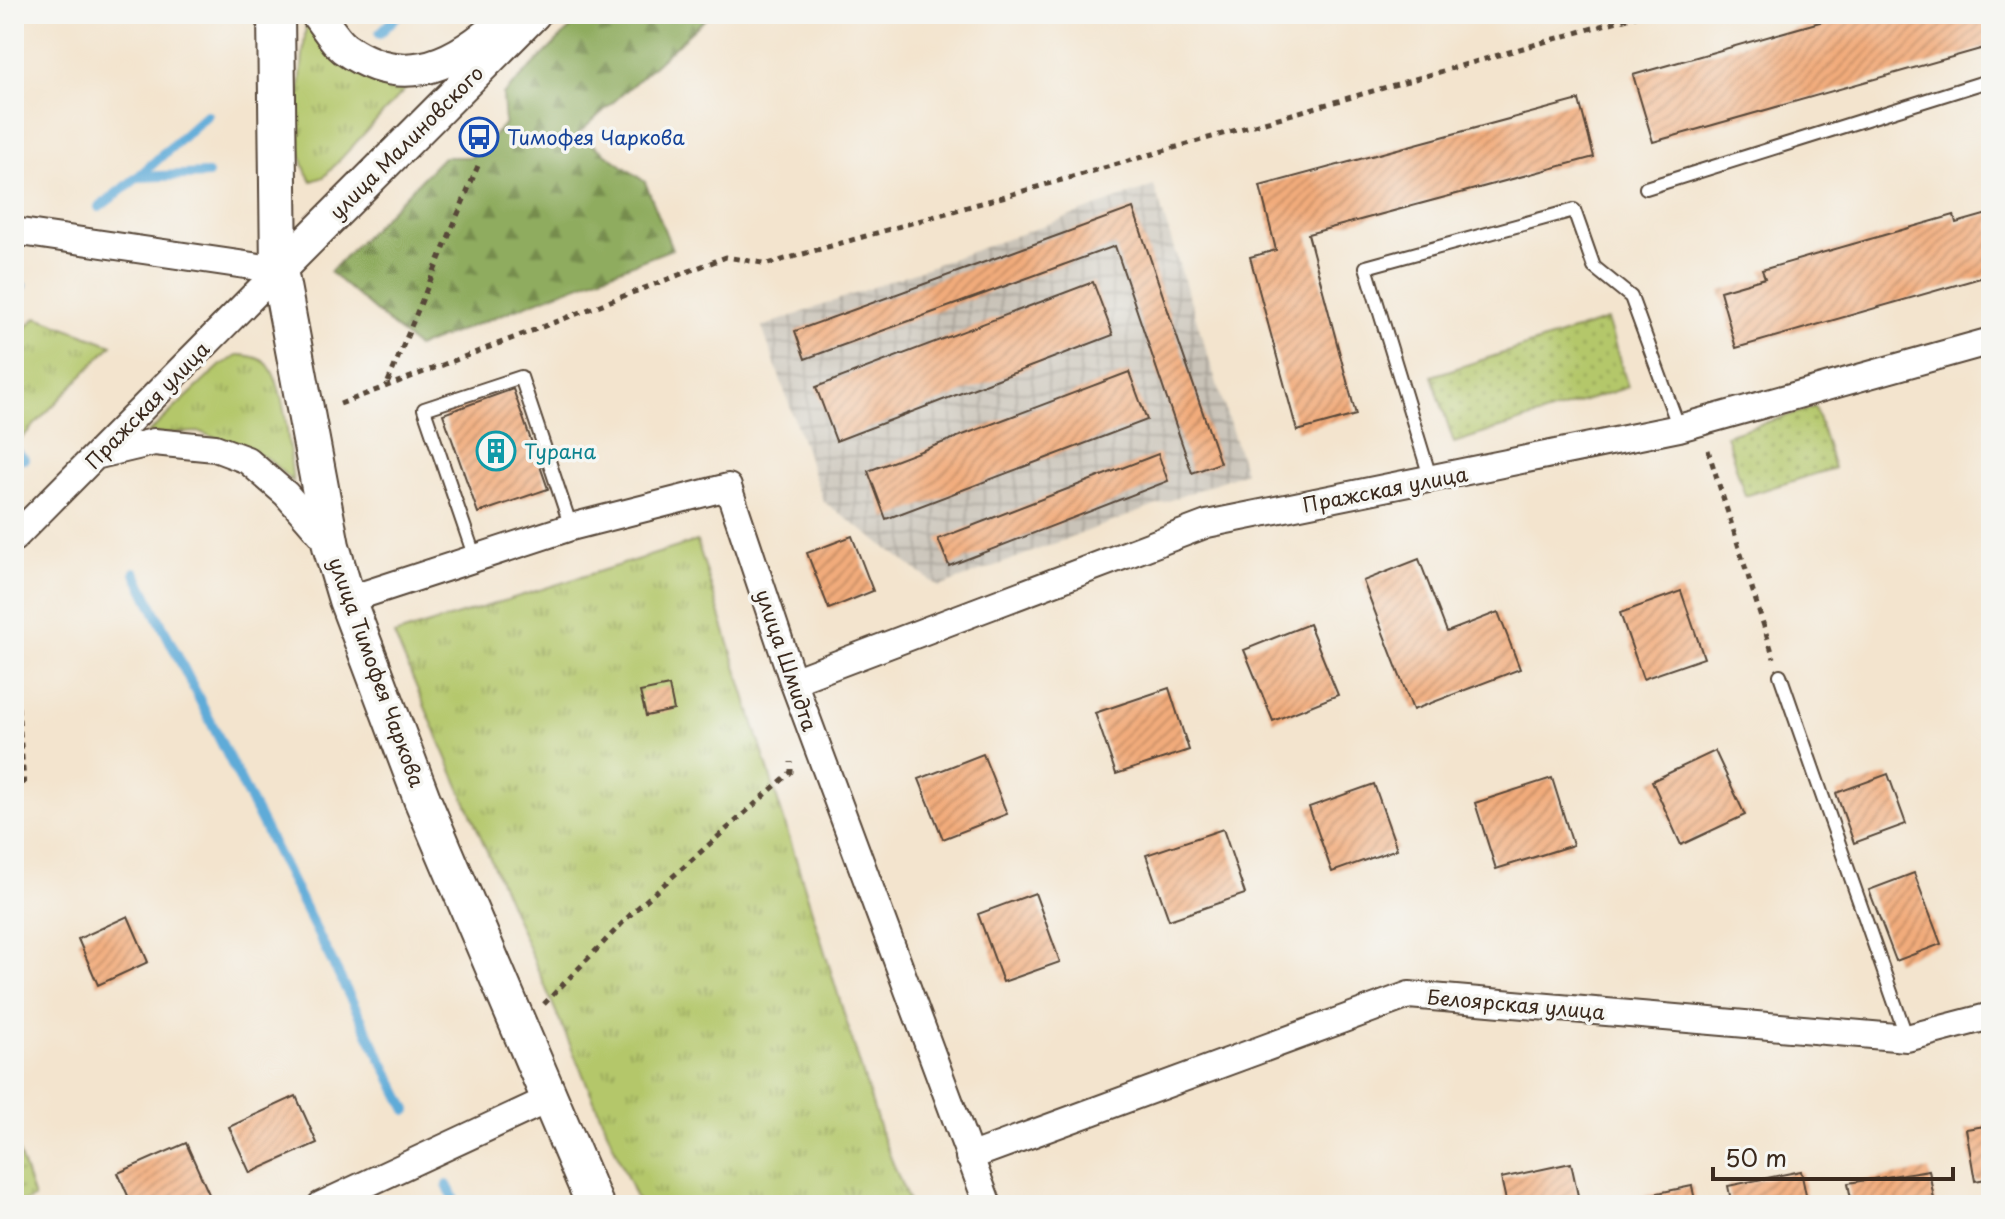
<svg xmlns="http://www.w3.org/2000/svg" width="2005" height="1219" viewBox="0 0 2005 1219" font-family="'Playpen Sans',sans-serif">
<defs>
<pattern id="industrial-grid" width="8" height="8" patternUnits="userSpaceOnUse" patternTransform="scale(2)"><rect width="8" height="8" fill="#c9c3b8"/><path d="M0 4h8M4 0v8" fill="none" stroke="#a49f95"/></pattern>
<pattern id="grass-tufts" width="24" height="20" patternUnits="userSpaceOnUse" patternTransform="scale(2)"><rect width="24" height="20" fill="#b4c76b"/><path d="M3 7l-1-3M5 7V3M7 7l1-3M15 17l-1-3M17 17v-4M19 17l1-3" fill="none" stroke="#94a257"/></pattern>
<pattern id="forest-firs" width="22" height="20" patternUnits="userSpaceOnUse" patternTransform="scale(2)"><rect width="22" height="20" fill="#8fac5f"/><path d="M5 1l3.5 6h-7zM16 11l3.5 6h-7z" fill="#768c4e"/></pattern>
<pattern id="park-dots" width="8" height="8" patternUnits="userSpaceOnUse" patternTransform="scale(2)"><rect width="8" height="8" fill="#b4c76b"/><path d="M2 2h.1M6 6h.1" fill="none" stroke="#94a257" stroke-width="1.8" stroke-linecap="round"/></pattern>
<pattern id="building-hatch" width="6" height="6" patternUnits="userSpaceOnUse" patternTransform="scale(2)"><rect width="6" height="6" fill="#f2ac7b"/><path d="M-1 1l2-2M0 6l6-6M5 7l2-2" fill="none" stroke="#c58c64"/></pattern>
</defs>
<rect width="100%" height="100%" fill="#f6f6f2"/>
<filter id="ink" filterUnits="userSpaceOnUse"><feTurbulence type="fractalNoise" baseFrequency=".0125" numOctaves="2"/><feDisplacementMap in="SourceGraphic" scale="16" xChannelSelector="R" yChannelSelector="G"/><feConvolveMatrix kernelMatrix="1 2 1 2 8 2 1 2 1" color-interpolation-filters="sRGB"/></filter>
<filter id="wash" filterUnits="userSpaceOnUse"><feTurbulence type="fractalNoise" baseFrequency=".006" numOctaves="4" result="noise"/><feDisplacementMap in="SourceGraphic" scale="32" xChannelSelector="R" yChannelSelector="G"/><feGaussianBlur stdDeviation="1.8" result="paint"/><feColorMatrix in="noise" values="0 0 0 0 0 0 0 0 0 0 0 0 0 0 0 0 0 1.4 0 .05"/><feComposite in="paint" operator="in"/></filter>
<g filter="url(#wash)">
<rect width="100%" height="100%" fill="#f3e4ce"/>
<path fill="url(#industrial-grid)" d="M1154,186l91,286 -306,115 -116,-86 -61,-174z"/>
<path fill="url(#grass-tufts)" stroke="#787844" stroke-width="2" d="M306,22l105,61 -87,94 -12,4c-25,-27 -8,-121 -6,-159z
M37,317l75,28 -98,101v-107z
M239,355c10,1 22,2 29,10 18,23 21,87 25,117l-26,-24 -67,-26 -53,2 74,-69z
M697,541l186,598 27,66h-271l-245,-570z"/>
<path fill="url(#forest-firs)" stroke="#656b3e" stroke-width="2" d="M585,14h126l-133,120 67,48 27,67 -255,98 -87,-75 113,-115h28l34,-33 -2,-29z"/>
<path fill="url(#park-dots)" stroke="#787844" stroke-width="2" d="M1607,320l21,67 -174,56 -22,-67z
M1815,407l19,61 -89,28 -19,-61z
M14,1138l20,60 -19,7h-1z"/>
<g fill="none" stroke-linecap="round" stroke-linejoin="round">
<path stroke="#5fabd8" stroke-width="10" d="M380,33l19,-19
M138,177l69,-62
M99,207l39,-30 70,-3
M14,294l8,-8
M14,449l10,10
M135,572l272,538
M447,1185l10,20"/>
</g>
<g id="blocks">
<path fill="url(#building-hatch)" d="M1848,14h143v32l-338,96 -20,-67z
M1579,100l15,57 -286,77 48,181 -59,16 -47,-174 26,-7 -16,-64z
M1133,208l87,255 -28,10 -77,-227 -310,113 -10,-28z
M1991,213v62l-255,73 -16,-57 45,-13 -3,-8 192,-55 2,8z
M1093,282l20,53 -277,106 -20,-54z
M1129,372l18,48 -261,99 -18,-48z
M513,389l35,100 -70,24 -35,-99z
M1158,454l10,27 -219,85 -11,-27z
M852,536l21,55 -44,18 -22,-56z
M1419,559l28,73 51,-20 22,57 -107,41 -50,-129z
M1681,591l23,67 -61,21 -23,-66z
M1309,624l29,71 -65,26 -29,-71z
M669,686l5,24 -28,6 -6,-24z
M1169,688l20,62 -73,24 -21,-61z
M1715,751l30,64 -64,30 -29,-64z
M983,754l24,60 -64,25 -24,-60z
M1888,774l18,50 -52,19 -18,-50z
M1552,778l21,67 -77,24 -21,-66z
M1374,784l23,65 -65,23 -23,-65z
M1223,829l22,65 -76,26 -23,-65z
M1914,873l27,71 -45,17 -27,-71z
M1035,893l25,69 -57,20 -25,-68z
M128,916l20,46 -50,23 -20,-46z
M296,1096l21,47 -67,30 -21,-46z
M1991,1125v53l-16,3 -9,-52z
M186,1143l23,51 -24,11h-53l-14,-32z
M1571,1163l9,42h-73l-6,-27z
M1929,1170l6,35h-83l-4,-22z
M1801,1171l7,34h-76l-4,-19z
M1692,1186l4,19h-71l-1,-5z"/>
</g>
</g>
<g filter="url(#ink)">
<use href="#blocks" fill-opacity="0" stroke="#574638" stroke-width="2"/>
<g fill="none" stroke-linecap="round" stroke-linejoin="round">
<defs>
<path id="service" d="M1646,188l345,-108
M1431,480l-65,-213 208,-57 20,57 37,30 48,131
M475,558l-51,-149 97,-32 50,150
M1780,675l127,363
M14,1003l2,-1"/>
<path id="minor" d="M14,231l265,39
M99,455l55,-13 61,6 32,12 39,34 45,52
M14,538l265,-268
M347,600l224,-73 157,-40 65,194 195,524
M793,681l414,-157 472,-96 312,-87
M969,1157l440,-162 498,43 84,-22
M321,1205l228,-106"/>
<path id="tertiary" d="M317,14c8,10 17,26 27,34 56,40 105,20 151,-20
M279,270l255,-256"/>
<path id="secondary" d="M276,14l3,256 52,276 16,54 75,199 173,406"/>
</defs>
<use href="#service" stroke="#574638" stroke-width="16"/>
<use href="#minor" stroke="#574638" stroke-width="30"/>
<use href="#tertiary" stroke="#574638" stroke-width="36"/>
<use href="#secondary" stroke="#574638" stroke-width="40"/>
<path stroke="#574638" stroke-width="5" stroke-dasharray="6 6" stroke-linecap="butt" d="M388,382l92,-221
M340,404l386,-147 42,7 874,-250
M1708,450l66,208
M14,659l10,123 -10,7
M544,1004l90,-93 157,-139v-10"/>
<use href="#service" stroke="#fff" stroke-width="12"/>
<use href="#minor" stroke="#fff" stroke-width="26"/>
<use href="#tertiary" stroke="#fff" stroke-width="32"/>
<use href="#secondary" stroke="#fff" stroke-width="36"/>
</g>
</g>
<defs>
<symbol id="bus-ring" viewBox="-11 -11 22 22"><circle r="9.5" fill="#f6f6f2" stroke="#1a4fb4" stroke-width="1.5"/><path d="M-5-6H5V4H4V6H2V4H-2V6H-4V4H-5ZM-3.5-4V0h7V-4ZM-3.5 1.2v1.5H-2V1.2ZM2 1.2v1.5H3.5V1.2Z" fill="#1a4fb4"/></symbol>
<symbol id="building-ring" viewBox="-11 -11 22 22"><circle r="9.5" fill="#f6f6f2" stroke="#0f9aa8" stroke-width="1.5"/><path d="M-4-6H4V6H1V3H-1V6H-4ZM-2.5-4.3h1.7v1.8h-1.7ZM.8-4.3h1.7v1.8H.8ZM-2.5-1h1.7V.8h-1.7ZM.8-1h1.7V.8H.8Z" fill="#0f9aa8"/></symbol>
</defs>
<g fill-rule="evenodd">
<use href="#bus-ring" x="457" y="115" width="44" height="44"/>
<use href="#building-ring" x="474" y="429" width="44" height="44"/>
</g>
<g text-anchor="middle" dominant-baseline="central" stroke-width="7" stroke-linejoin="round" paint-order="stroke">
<g font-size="20" fill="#164399" stroke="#f6f6f2" text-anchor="start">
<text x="507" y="137">Тимофея Чаркова</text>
</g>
<g font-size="20" fill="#3b2a1e" stroke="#f6f6f2">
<text transform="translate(406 142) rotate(-45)">улица Малиновского</text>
<text transform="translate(147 405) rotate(-46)">Пражская улица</text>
<text transform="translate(1385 489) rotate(-11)">Пражская улица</text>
<text transform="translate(787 660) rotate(71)">улица Шмидта</text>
<text transform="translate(377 672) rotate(70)">улица Тимофея Чаркова</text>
<text transform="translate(1516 1004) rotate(5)">Белоярская улица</text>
</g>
<g font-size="20" fill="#0d838f" stroke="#f6f6f2" text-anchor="start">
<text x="524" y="451">Турана</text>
</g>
</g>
<rect width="2005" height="1219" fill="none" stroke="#f6f6f2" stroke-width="48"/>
<path d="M1713 1167v12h240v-12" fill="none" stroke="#3b2a1e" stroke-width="4"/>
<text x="1725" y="1167" font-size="24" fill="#3b2a1e" stroke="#f6f6f2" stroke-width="6" paint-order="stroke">50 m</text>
</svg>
